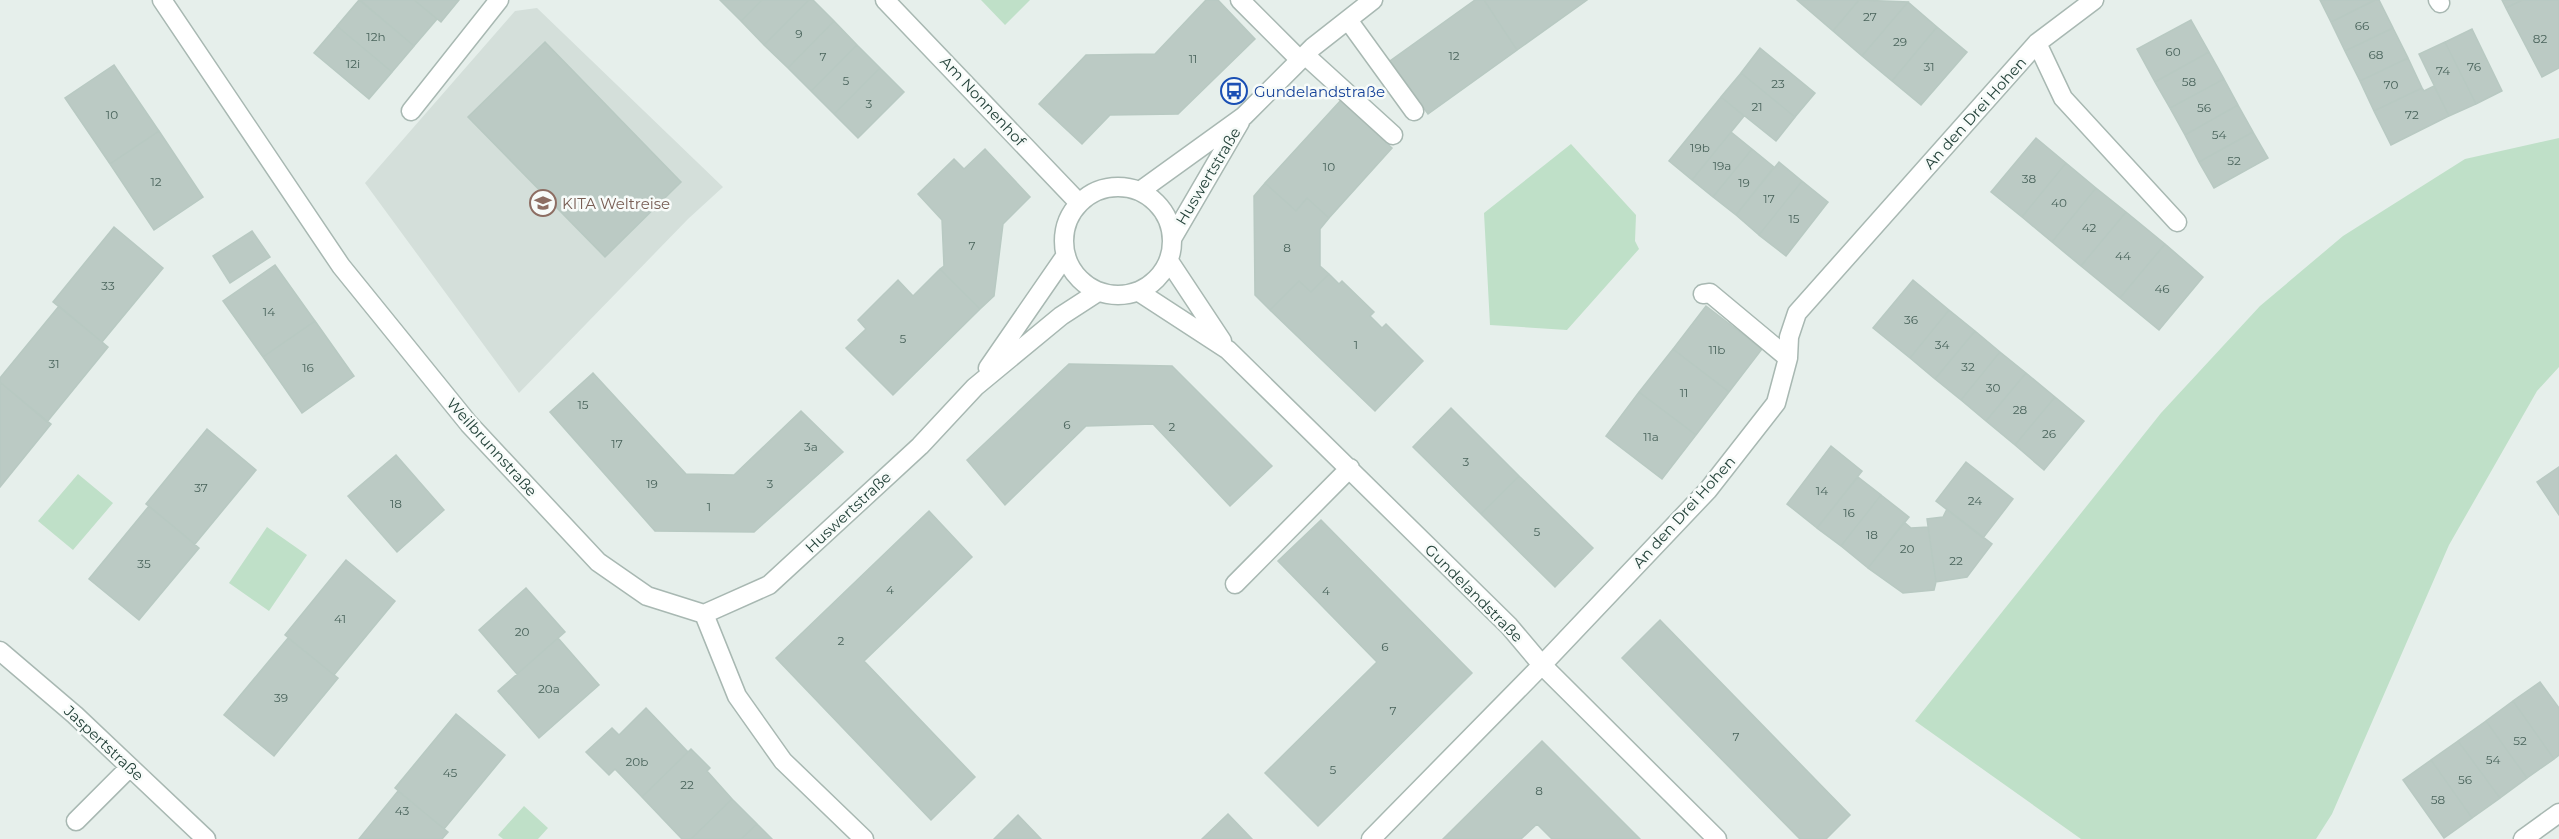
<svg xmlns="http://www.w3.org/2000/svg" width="2559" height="839" viewBox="0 0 2559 839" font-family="Montserrat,sans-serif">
<rect width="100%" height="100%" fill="#e6efeb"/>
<path fill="#d4dfda" d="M537,8l186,179 -35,32 -169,174 -154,-210 150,-172z"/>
<path fill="#bfe0c8" d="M981,0h49l-25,25z
M2559,138v229l-22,24 -88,154 -117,269 -16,25h-235l-166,-118 246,-308 99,-107 83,-70 122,-77z
M1571,144l65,71 -1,26 4,8 -72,81 -77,-5 -6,-112z
M78,474l35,29 -40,47 -35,-29z
M267,527l40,28 -38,56 -40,-28z
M524,806l24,22 -10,11h-35l-5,-4z"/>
<path fill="#bbcac4" stroke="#b8c9c2" stroke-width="1.5" d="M359,0l55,46 -22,26 -55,-46z
M360,0h54l23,19 -23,27z
M414,0h45l-18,22z
M720,0h42l-21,21z
M762,0h47l-45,45 -23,-24z
M809,0h4l21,21 -46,47 -24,-23z
M1206,0h12l37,39 -77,75 -68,1 -28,29 -43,-40 47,-49 69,-1z
M1475,0h9l33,50 -89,64 -38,-53z
M1484,0h103l-70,50z
M1797,0h62l-26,31z
M1859,0l49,2 -46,54 -29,-25z
M2320,0h55l-44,22z
M2375,0h4l14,28 -48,23 -14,-29z
M2502,0h20l-16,8z
M2522,0h37v68l-17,9 -36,-69z
M1908,2l29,25 -45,54 -30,-25z
M2191,20l18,32 -54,30 -18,-33z
M834,21l23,24 -46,46 -23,-23z
M337,26l55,46 -23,27 -55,-46z
M1937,27l30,25 -46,53 -29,-24z
M2393,28l15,30 -48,23 -15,-30z
M2472,29l30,62 -26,13 -31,-62z
M545,42l136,140 -76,75 -137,-140z
M2445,42l31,62 -27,12 -30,-62z
M857,45l23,23 -46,46 -23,-23z
M1760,48l55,45 -20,24 -54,-44z
M2209,52l15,27 -54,29 -15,-26z
M2408,58l14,30 -48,23 -14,-30z
M114,65l45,66 -49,33 -45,-66z
M880,68l24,24 -46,46 -24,-24z
M1741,73l54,44 -19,24 -55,-44z
M2224,79l14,26 -53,30 -15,-27z
M2434,86l15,30 -58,29 -17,-34 48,-23 2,3z
M1721,97l23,19 -52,64 -23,-19z
M1341,100l51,48 -63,70 -22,-20 -11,13 -31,-28z
M2238,105l15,27 -54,30 -14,-27z
M159,131l44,66 -49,33 -44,-66z
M1731,132l21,17 -39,48 -21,-17z
M2253,132l15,26 -54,30 -15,-26z
M2036,138l30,25 -44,54 -31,-25z
M985,149l45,48 -27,27 -9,72 -14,13 -40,-40 4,-3 -2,-46 -24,-26 36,-35 10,10z
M1752,149l22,18 -38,48 -23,-18z
M1779,162l23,19 -43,54 -23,-20z
M2066,163l30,25 -44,54 -30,-25z
M1802,181l26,21 -42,54 -27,-21z
M1265,183l31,28 11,-13 22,20 -9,11v37l9,8 -18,18 -12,-11 -29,29 -15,-15 -1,-99z
M2096,188l30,24 -45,54 -29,-24z
M2126,212l39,32 -45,54 -39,-32z
M114,227l49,41 -61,74 -49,-40z
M252,231l18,26 -40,26 -17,-27z
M2165,244l38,33 -44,53 -39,-32z
M275,265l40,56 -52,36 -40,-56z
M940,269l40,40 -87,86 -47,-47 20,-19 -8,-9 40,-40 15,16z
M1329,274l10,10 3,-3 32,31 -4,4 12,12 4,-4 37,37 -48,50 -105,-101 29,-29 12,11z
M1913,280l36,30 -39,48 -37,-30z
M59,306l49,41 -61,75 -47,-40v-4z
M1706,306l56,43 -33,43 -56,-43z
M1949,310l26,21 -40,48 -25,-21z
M315,321l39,55 -52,37 -39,-56z
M1975,331l25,21 -39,48 -26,-21z
M1673,349l56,43 -33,43 -57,-43z
M2000,352l26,21 -40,48 -25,-21z
M1069,364l103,2 100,100 -42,40 -77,-82 -67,2 -81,79 -38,-45z
M593,373l93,101 48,1 67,-64 42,41 -89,80 -99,-1 -105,-119z
M2026,373l29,24 -40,48 -29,-24z
M1,383l50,41 -51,63v-102z
M1639,392l57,43 -34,44 -56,-43z
M2055,397l29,24 -40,49 -29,-25z
M1451,408l68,68 -38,38 -68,-67z
M207,429l49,41 -61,74 -49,-40z
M1831,446l31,25 -45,57 -30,-24z
M396,455l48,55 -47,42 -49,-56z
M1966,462l47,37 -30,39 -47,-37z
M2559,467v48l-22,-33z
M1519,476l74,72 -38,39 -74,-73z
M1858,477l23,18 -40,51 -24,-18z
M1881,495l28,22 -41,51 -27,-22z
M149,506l50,42 -60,72 -50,-41z
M1947,509l45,35 -25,33 -31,5 -9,-63 16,-2z
M929,511l43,46 -108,104 111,116 -44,43 -155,-162z
M1321,520l151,153 -154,153 -53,-53 112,-111 -99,-101z
M1904,522l7,6 17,-1 8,55 -2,8 -31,3 -35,-25z
M346,560l49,41 -61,74 -49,-40z
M526,588l39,44 -48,42 -38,-44z
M1660,620l190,195 -24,24h-26l-178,-181z
M288,638l50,40 -64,78 -50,-41z
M558,638l41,47 -60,53 -41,-47z
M2540,682l19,26v47l-5,4 -41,-58z
M2513,701l41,58 -27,19 -41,-57z
M646,708l42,44 -46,45 -27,-28 -6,6 -23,-23 26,-24 7,7z
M456,714l49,41 -61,74 -49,-41z
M2486,721l41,57 -27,20 -42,-57z
M1542,741l98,98h-88l-15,-15 -16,15h-78z
M2458,741l42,57 -28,20 -41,-58z
M691,749l19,19 -3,3 25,28 -41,40h-9l-40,-42z
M2431,760l41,58 -28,20 -41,-58z
M398,791l50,41 -6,7h-83z
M732,799l25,25 -16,15h-50z
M1228,814l24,25h-50z
M1018,815l23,24h-47z
M757,824l15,15h-31z"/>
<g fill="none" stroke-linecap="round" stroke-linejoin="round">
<defs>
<path id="minor" d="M162,0l179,266 128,158 129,138 49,34 57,18
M885,0l194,203
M1240,0l60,60
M2438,0l2,3
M1348,20l66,91
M2037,43l26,55 114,124
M1305,55l88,80
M411,111l88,-111
M1064 241a54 54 0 1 1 108 0a54 54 0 1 1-108 0Z
M1140,191l104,-75 69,-69 60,-47
M1173,237l67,-115
M1169,261l53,80
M1139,292l89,58 281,276 33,39 175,174
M1703,294l7,-1 78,65
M988,368l78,-113
M1235,584l115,-116
M704,614l65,-29 151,-139 55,-59 86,-71 37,-24
M704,614l33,82 46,65 81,78
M0,651l75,64 131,124
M76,821l54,-54
M1371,839l171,-174 166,-175 68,-87 12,-45 1,-21 8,-24 240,-270 57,-43
M2523,839l36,-26"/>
</defs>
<use href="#minor" stroke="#a8b8b2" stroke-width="21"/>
<use href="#minor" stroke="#fff" stroke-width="18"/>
</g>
<defs>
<symbol id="bus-ring" viewBox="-11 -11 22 22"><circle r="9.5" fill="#f7fbf9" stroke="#1a4fb4" stroke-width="1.5"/><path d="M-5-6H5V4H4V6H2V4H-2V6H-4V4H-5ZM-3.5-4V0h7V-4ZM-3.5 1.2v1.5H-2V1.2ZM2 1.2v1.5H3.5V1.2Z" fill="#1a4fb4"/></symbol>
<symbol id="school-ring" viewBox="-11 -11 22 22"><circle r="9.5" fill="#f7fbf9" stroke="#8d6e63" stroke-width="1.5"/><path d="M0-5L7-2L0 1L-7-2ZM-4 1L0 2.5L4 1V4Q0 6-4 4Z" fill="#8d6e63"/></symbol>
</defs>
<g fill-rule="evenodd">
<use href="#bus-ring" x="1219" y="76" width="30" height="30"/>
<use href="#school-ring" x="528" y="188" width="30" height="30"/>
</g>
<g text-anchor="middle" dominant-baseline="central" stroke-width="5" stroke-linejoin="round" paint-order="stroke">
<g font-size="12" fill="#4a645c">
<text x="1870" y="16">27</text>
<text x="2362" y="25">66</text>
<text x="799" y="33">9</text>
<text x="376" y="36">12h</text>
<text x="2540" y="38">82</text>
<text x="1900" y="41">29</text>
<text x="2173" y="51">60</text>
<text x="2376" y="54">68</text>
<text x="1454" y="55">12</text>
<text x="823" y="56">7</text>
<text x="1193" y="58">11</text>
<text x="353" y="63">12i</text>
<text x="1929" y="66">31</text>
<text x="2474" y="66">76</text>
<text x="2443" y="70">74</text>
<text x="846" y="80">5</text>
<text x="2189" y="81">58</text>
<text x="1778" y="83">23</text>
<text x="2391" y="84">70</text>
<text x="869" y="103">3</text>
<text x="1757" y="106">21</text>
<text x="2204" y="107">56</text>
<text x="112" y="114">10</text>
<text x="2412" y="114">72</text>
<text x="2219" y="134">54</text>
<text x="1700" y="147">19b</text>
<text x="2234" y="160">52</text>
<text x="1722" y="165">19a</text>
<text x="1329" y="166">10</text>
<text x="2029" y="178">38</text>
<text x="156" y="181">12</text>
<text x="1744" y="182">19</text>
<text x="1769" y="198">17</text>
<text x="2059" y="202">40</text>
<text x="1794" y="218">15</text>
<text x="2089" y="227">42</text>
<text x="972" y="245">7</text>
<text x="1287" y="247">8</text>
<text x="2123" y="255">44</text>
<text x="108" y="285">33</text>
<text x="2162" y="288">46</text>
<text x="269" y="311">14</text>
<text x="1911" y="319">36</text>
<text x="903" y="338">5</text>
<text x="1356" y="344">1</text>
<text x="1942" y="344">34</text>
<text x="1717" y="349">11b</text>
<text x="54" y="363">31</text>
<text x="1968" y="366">32</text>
<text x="308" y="367">16</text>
<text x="1993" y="387">30</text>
<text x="1684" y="392">11</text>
<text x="583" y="404">15</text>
<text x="2020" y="409">28</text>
<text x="1067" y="424">6</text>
<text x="1172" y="426">2</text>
<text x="2049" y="433">26</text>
<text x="1651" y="436">11a</text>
<text x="617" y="443">17</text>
<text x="811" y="446">3a</text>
<text x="1466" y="461">3</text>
<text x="652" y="483">19</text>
<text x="770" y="483">3</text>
<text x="201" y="487">37</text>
<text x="1822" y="490">14</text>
<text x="1975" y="500">24</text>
<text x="396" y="503">18</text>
<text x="709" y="506">1</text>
<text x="1849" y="512">16</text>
<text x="1537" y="531">5</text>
<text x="1872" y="534">18</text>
<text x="1907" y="548">20</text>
<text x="1956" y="560">22</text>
<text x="144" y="563">35</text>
<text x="890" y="589">4</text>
<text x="1326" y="590">4</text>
<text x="340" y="618">41</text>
<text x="522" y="631">20</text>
<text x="841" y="640">2</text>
<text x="1385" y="646">6</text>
<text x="549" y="688">20a</text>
<text x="281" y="697">39</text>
<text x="1393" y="710">7</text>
<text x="1736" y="736">7</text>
<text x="2520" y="740">52</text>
<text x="2493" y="759">54</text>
<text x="637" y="761">20b</text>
<text x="1333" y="769">5</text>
<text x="450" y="772">45</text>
<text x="2465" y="779">56</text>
<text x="687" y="784">22</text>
<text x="1539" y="790">8</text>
<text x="2438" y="799">58</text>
<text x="402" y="810">43</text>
</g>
<g font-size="15" fill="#164399" stroke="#f7fbf9" text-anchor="start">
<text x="1254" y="91">Gundelandstraße</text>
</g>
<g font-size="15" fill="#24423a" stroke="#f7fbf9">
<text transform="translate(983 101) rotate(47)">Am Nonnenhof</text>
<text transform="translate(1975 113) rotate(-48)">An den Drei Hohen</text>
<text transform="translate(1208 176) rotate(-59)">Huswertstraße</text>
<text transform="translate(492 447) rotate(48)">Weilbrunnstraße</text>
<text transform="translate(848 512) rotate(-43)">Huswertstraße</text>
<text transform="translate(1684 512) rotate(-48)">An den Drei Hohen</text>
<text transform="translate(1474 593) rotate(45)">Gundelandstraße</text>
<text transform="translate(104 743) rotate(43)">Jaspertstraße</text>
</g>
<g font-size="15" fill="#785e54" stroke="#f7fbf9" text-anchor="start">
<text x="562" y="203">KITA Weltreise</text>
</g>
</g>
</svg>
